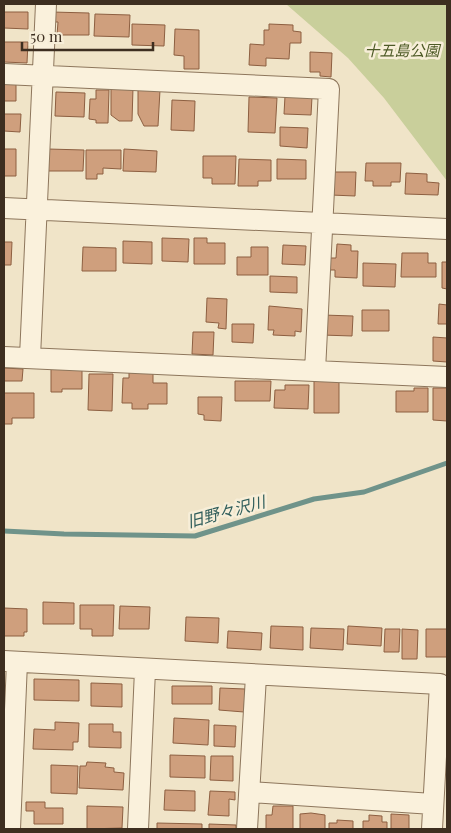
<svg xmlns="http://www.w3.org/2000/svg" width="451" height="833" viewBox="0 0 451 833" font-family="'Playfair Display','Noto Sans JP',serif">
<rect width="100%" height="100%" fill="#f0e4c8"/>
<path fill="#c9cf9b" d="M286,4h161v177l-63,-83 -36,-40z"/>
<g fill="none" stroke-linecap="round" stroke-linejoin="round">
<path stroke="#6f938a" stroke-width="5" d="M4,531l60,3 131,2 119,-37 50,-7 83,-29"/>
</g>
<path fill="#cf9f7d" stroke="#8d5f41" d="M4,12h24v17l-24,-1z
M52,12l37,1v22h-32l1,-13h-6z
M95,14l35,1 -1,22 -35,-1z
M132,24l33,1 -1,21 -32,-1z
M269,24l24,1v6l8,1v11h-11l-1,16 -23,-1v8l-17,-1 1,-21 14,1v-15h5z
M175,29l24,1v39h-15v-13l-10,-1z
M4,42h24l-1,21 -23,-1z
M310,52l22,1 -1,24 -11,-1v-4h-10z
M4,82h12v19h-12z
M111,88h22l-1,33h-13l-8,-6z
M138,89l22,1 -2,36h-14l-6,-12z
M96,90h13l-1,33h-12v-3l-7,-1 1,-20h6z
M56,92l29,1 -1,24 -29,-1z
M285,96l27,1 -1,18 -27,-1z
M249,97l28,1 -2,35 -27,-1z
M172,100l23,1 -1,30 -23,-1z
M4,114h17l-1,18 -16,-1z
M280,127l28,1 -1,20 -27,-2z
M4,149h12v27h-12z
M48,149l36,1 -1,21h-35z
M124,149l33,2 -1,21 -33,-1z
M86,150h35v19l-18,-1v6h-6v5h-11z
M203,156h33l-1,28h-23v-6h-9z
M239,159l32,1v21h-13v5h-20z
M277,159l29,1v19h-29z
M366,163h35l-1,19h-9v4h-18v-5h-8z
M331,172h25l-1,24 -24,-1z
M406,173l21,1v8l12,1 -1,12 -33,-1z
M162,238l27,1 -1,23 -26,-1z
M194,238h13v5h18v21h-31z
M123,241l29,1v22l-29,-1z
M4,242h8l-1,23h-7z
M337,244l14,1v6h7l-1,27 -22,-1v-7h-6l1,-12h6z
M283,245l23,1 -1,19 -23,-1z
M83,247l33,1v23h-34z
M251,247h17v28h-31v-18h14z
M402,253h26v10h8v14h-35z
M442,262h5v27l-5,-1z
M363,263l33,1 -1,23 -32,-1z
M270,276l27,1v16l-27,-1z
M207,298l20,1 -1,30 -8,-1 1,-5 -13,-1z
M439,304l8,1v19h-9z
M269,306l33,3 -1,23 -6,-1v5l-22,-1 1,-5h-6z
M362,310h27v21h-27z
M323,315l30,1 -1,20 -30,-1z
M232,324h22l-1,19 -21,-1z
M193,332h21l-1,23 -21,-1z
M433,337l14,1v24l-14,-1z
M4,368l19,1 -1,12h-18z
M51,369h31v20h-20v3h-11z
M129,372l24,1v10h14v21h-19v5h-16v-6h-10l1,-25h6z
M89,374h24l-1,37 -24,-1z
M235,381h36l-1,20h-35z
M314,381h25v32h-25z
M285,385h24l-1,24 -34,-1 1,-18h10z
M414,388h14v24h-32v-21h18z
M433,388h14v33l-14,-1z
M4,393h30v25h-22v6h-8z
M198,397h24l-1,24 -17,-1v-5l-6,-1z
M43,602l31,1v21h-31z
M80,605h34l-1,31h-21v-7h-12z
M120,606l30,1 -1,22h-30z
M4,608l23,1v23h-3v4h-20z
M186,617l33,1 -1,25 -33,-2z
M271,626l32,1v23l-33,-2z
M348,626l34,2 -1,18 -34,-2z
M311,628l33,1 -1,21 -33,-2z
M385,629h15l-1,23h-15z
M402,629l16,1 -1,29h-15z
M426,629h21v28h-21z
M228,631l34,2 -1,17 -34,-2z
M34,679l45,1v21l-45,-1z
M91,683l31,1v23l-31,-1z
M172,686h40v18h-40z
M220,688l25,1 -1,23 -25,-2z
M174,718l35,2 -1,25 -35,-2z
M55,722l24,1 -1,19h-5v8l-40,-1 1,-20 21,1z
M89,724h24v8h8v16l-32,-1z
M214,725l22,1 -1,21 -21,-1z
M170,755l35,1v22l-35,-1z
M211,756h22v25l-23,-1z
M87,762l19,1 -1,4 9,1v4l10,1 -1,17 -44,-2 1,-22h6z
M51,765l27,1 -1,28 -26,-1z
M165,790l30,1v20l-31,-1z
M210,791l25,1v8l-6,-1v17l-21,-1z
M26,802h19v6h18v16h-29v-13h-8z
M87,806l36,1 -1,21 -35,1z
M273,806h20v23h-27v-14h6z
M311,813l14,2v14h-25v-15z
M391,814l18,1v14h-18z
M369,815l13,1v6h5v7h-24v-8h6z
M337,820l16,1v8h-24v-6h8z
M157,823l45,1v5h-45z
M209,824l27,1v4h-27z"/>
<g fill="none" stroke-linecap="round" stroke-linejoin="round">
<defs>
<path id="street" d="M4,74l325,15 -14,282
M4,208l443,21
M4,357l443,20
M30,357l16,-353
M4,661l436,23 -8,145
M250,792l183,12
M10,829l7,-167
M138,829l7,-159
M247,829l9,-153"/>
</defs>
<use href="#street" stroke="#8d765c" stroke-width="22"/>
<use href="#street" stroke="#faf1dc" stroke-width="20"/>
</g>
<g text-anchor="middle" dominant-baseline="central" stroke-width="5" stroke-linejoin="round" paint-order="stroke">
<g font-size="15" font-style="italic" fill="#4d5a26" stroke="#f7eed8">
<text x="402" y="50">十五島公園</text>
</g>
<g font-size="16" font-style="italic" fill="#2f5d5a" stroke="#f7eed8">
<text transform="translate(226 511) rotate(-15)">旧野々沢川</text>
</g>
</g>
<rect width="451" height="833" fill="none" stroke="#3d2e20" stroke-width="10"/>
<path d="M22 42v8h131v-8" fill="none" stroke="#3d2e20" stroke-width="2.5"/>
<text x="30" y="42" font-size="15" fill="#3d2e20" stroke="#f7eed8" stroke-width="4" paint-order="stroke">50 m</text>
</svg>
